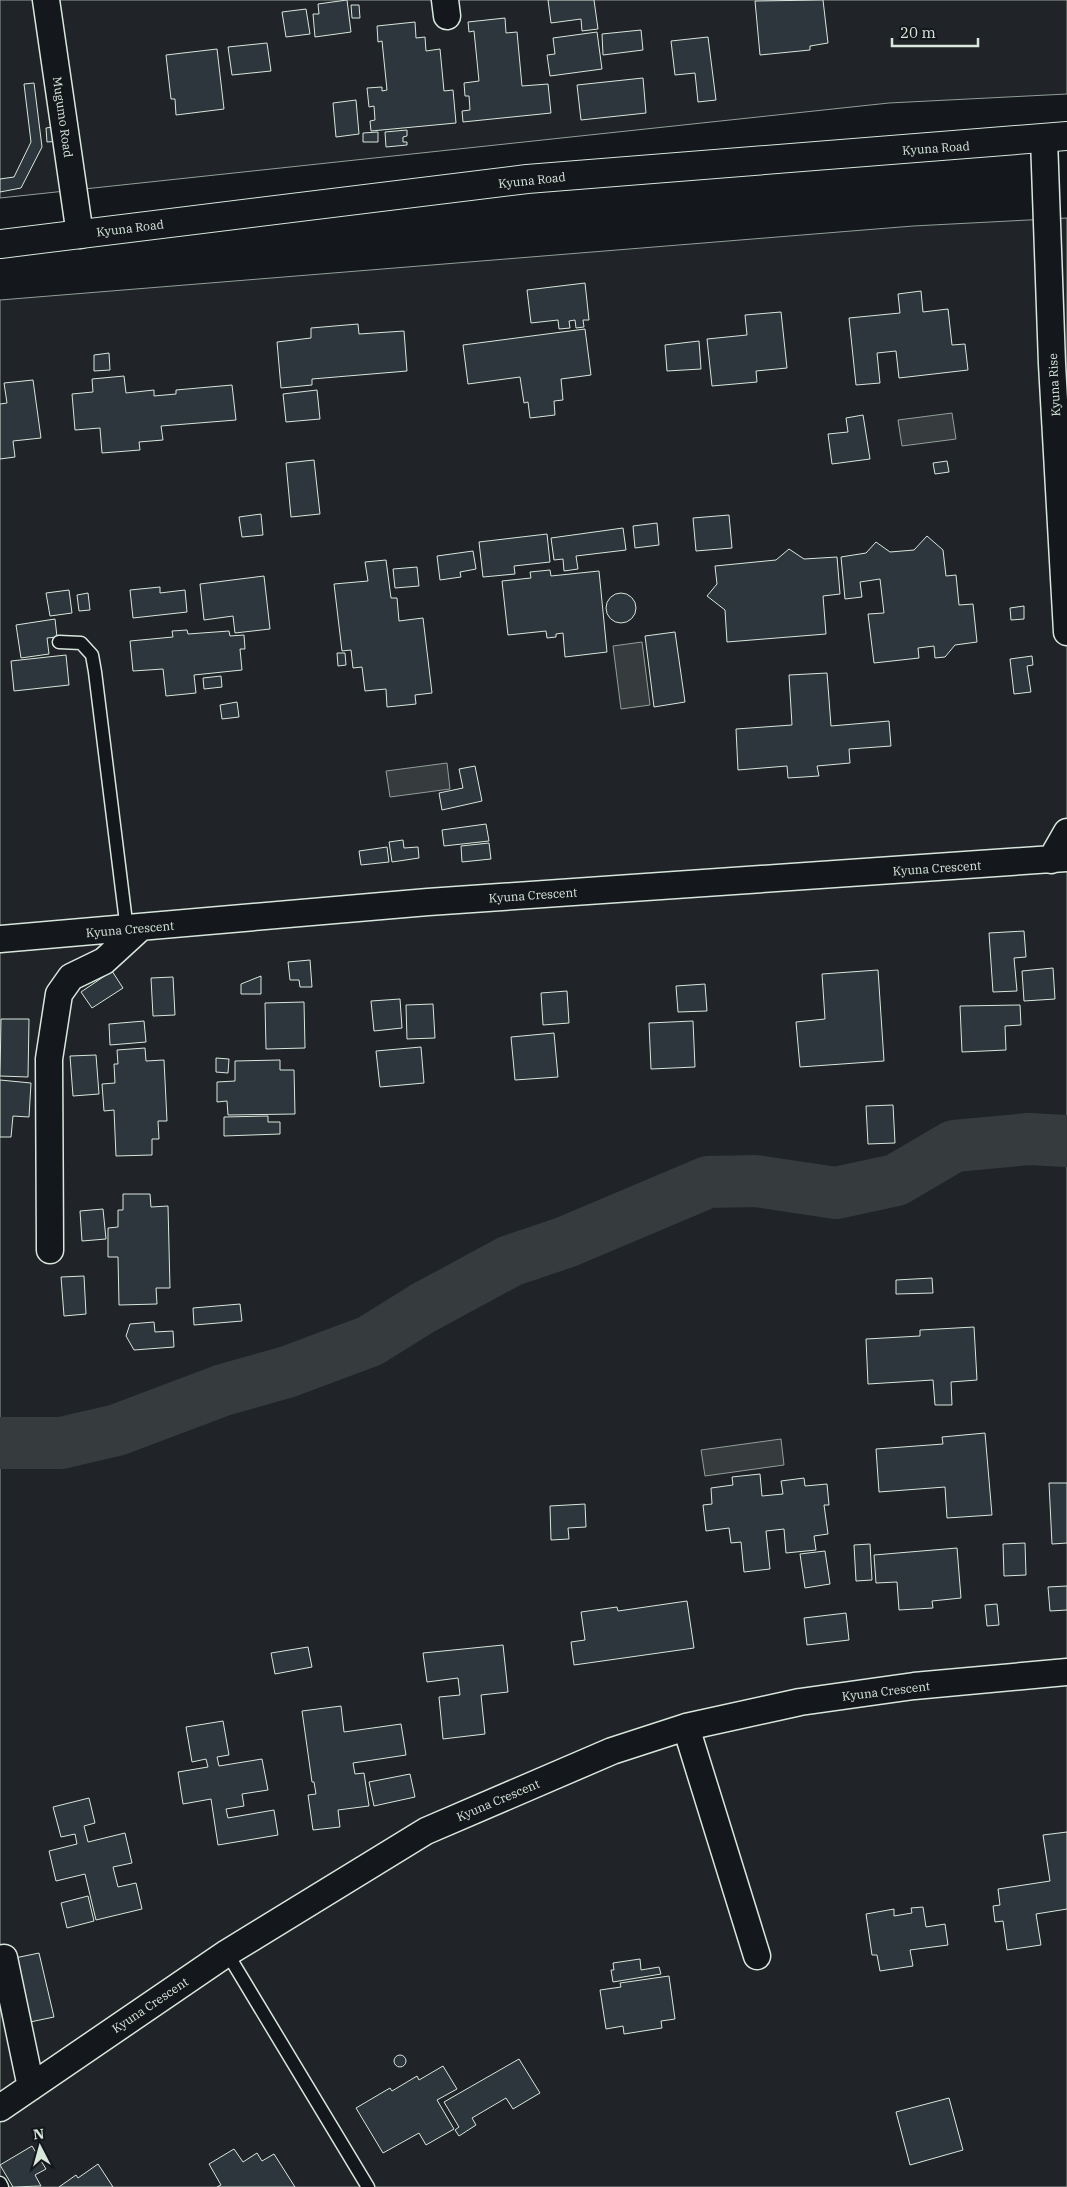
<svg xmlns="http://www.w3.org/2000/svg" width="1067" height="2187" viewBox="0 0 1067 2187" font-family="'IBM Plex Serif',serif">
<rect width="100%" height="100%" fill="#14181c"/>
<path fill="#202428" stroke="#939e99" d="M0,0h1067v94l-178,9 -889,95z
M1067,218v1969h-1067v-1887l913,-74z"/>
<path fill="#363b3e" stroke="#939e99" d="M952,413l4,26 -54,7 -4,-26z
M642,642l8,63 -29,4 -8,-63z
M447,763l3,26 -60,8 -4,-26z
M781,1439l3,26 -79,11 -4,-26z"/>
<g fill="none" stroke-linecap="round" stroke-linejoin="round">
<path stroke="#363b3e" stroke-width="52" d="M0,1443h61l56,-13 106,-40 64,-18 83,-31 53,-33 87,-47 56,-19 142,-60 47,-1 81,12 60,-13 58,-34 75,-7 38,2"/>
</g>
<path fill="#2c363c" stroke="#d8e6dc" d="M347,0l4,32 -36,5 -2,-23h6l-1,-10z
M548,0h46l4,29 -16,2 -1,-12 -30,4z
M823,0l5,43 -18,3v4l-50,5 -5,-54z
M351,5h8l1,13h-8z
M306,9l4,25 -24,3 -4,-25z
M505,18l1,15 11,-1 5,54 26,-2 3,29 -88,9 -1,-11 8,-1 -1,-14h-4l-1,-13 15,-2 -5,-50 -5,1 -1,-10z
M415,22l1,16 9,-1 1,14 14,-2 4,42 9,-1 3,33 -85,8 -1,-10 5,-1 -1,-14 -5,1 -2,-19 15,-1v4l5,-1 -5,-49 -4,1 -1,-16z
M641,30l2,20 -40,5 -1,-21z
M597,32l5,37 -52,7 -3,-21 8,-1 -2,-16z
M708,37l8,63 -18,2 -3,-29 -20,2 -4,-34z
M267,43l4,28 -39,4 -4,-28z
M217,49l7,60 -48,6 -1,-16h-4l-5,-44z
M643,78l3,35 -65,7 -4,-35z
M34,83l8,64 -21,41 -21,4v-13l14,-2 17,-35 -7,-58z
M356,100l3,34 -23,3 -3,-34z
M60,126l1,15 -14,1 -1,-14z
M407,130v6l-4,1v5h4v3l-21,2 -1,-15z
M378,132v10h-15v-9z
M585,283l4,37h-6l1,7 -8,1 -1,-8 -6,1 1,7 -11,1 -1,-9 -27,3 -4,-33z
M921,291l2,21 25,-3 4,36 13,-1 3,26 -69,8 -3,-27 -19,2 3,30 -24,2 -7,-67 51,-5 -2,-19z
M781,312l6,56 -31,3 1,11 -45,4 -5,-47 40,-4 -2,-20z
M358,324l1,10 45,-3 3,40 -95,8v6l-31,3 -4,-46 34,-4v-10z
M585,329l6,46 -30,4 2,21 -9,1 1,14 -25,3 -2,-16 -4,1 -4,-26 -52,7 -5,-39z
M699,341l2,28 -34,2 -2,-26z
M109,353l1,17 -16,1v-16z
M124,376l2,17 28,-3v6l22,-2v-4l56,-5 4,35 -75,6 2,14 -24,2 1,8 -38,3 -2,-25 -25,2 -3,-36 21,-2 -1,-13z
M33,380l8,58 -28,3 2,16 -15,2v-55l7,-1 -3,-20z
M317,390l3,29 -34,3 -3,-28z
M863,415l7,44 -38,5 -4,-30 20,-2 -2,-14z
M314,460l6,54 -29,3 -5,-54z
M947,461l2,11 -14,2 -2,-11z
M261,514l2,21 -21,2 -3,-20z
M729,515l3,33 -36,3 -3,-33z
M657,523l2,22 -24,3 -2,-22z
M623,528l3,22 -50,6 2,13 -14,2 -1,-12 -9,1 -3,-22z
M547,534l3,28 -36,4 1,8 -32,3 -4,-35z
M927,536l16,14 3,26 10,-1 3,30 14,-1 4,38 -22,3 -10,12 -10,1 -1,-12 -16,2 1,10 -45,5 -6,-49 16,-1 -4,-34 -20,3 2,15 -17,2 -4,-42 25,-4 10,-11 14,10 24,-2z
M789,549l15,10 33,-2 3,37 -17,2 3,38 -99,8 -2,-32 -18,-14 10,-12 -2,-18 61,-6z
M473,551l3,18 -16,3 1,5 -21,3 -3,-24z
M386,560l5,38h6l2,23 24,-3 9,75 -17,2 1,9 -29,3 -1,-18 -21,2 -3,-24 -9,1 -2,-18 -9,1 -8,-67 34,-3 -3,-19z
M417,567l2,19 -24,2 -2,-19z
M550,570l1,6 48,-5 8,81 -42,5 -2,-24 -7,1v3l-9,1 -1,-7 -38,4 -6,-54 29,-3 -1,-6z
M264,576l6,53 -35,4 -2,-17 -29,4 -4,-36z
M160,587v6l25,-3 2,22 -54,6 -3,-28z
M69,590l3,23 -22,3 -4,-23z
M606 608a15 15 0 1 1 30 0a15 15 0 1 1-30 0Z
M88,593l2,17 -11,1 -2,-16z
M1024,606v13l-13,1 -1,-12z
M55,619l2,18 -10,1 2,16 -28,4 -5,-33z
M187,630l1,4 41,-3 1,5 14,-1 1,14h-5l2,21 -48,5 2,18 -30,3 -3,-27 -30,2 -3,-30 43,-4 -1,-6z
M675,632l10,70 -31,5 -9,-71z
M337,653h8l1,12 -8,1z
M66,655l3,30 -55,6 -3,-30z
M1032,656l1,9 -6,1 4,26 -17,2 -4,-35z
M827,673l4,53 58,-5 2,25 -42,3 1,14 -33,3 2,10 -31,2 -1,-12 -49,4 -2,-41 56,-4 -3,-50z
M221,676l1,11 -18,2 -1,-11z
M237,702l2,15 -17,2 -2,-14z
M475,766l7,35 -40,9 -3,-17 24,-5 -4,-19z
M486,824l3,17 -45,5 -2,-16z
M403,840l1,8 14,-1 1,11 -27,4 -3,-20z
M489,843l2,16 -29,3 -1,-16z
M387,847l2,15 -28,3 -2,-14z
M1024,931l2,26 -12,1 3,33 -24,1 -4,-59z
M310,960l2,27h-12l-1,-7h-9l-2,-18z
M1053,968l2,31 -31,2 -2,-30z
M878,970l6,91 -84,6 -4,-45 29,-3 -3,-45z
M112,971l11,17 -31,20 -11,-16z
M261,976v18h-20v-10z
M173,977l2,38 -22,1 -2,-38z
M705,984l2,27 -29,1 -2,-26z
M567,991l2,32 -26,2 -2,-32z
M400,999l2,29 -28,3 -3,-30z
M304,1002l1,46 -39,1 -1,-46z
M433,1004l2,34 -28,1 -1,-34z
M1020,1005l1,20 -16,1 1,24 -44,2 -2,-46z
M1,1019h28l-1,58 -28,-1z
M144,1021l2,21 -36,3 -1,-21z
M693,1021l2,46 -44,2 -2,-46z
M554,1033l4,44 -43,3 -4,-43z
M421,1047l3,36 -44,4 -4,-36z
M145,1048l1,13 18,-1 3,61h-9l1,18h-7v16l-36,1 -2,-46 -10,1 -2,-27 13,-1 -1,-19h4l-1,-14z
M96,1055l3,39 -26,2 -3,-40z
M216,1058l13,1 -1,14 -12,-1z
M280,1060v10h14l1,44 -67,1 -1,-14 -10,1v-20l18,-1v-20z
M0,1080l31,3 -2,34 -16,-1 -2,21h-11z
M893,1105l2,38 -27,1 -2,-38z
M268,1116v6h12v12l-56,2v-19z
M123,1194h27l1,13 17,-1 2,82h-14l1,16 -38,1 -1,-48h-10v-29l10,-1v-17h5z
M103,1209l3,30 -24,2 -2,-30z
M84,1276l2,38 -22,2 -3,-39z
M932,1278l1,15 -37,1v-14z
M240,1304l2,17 -48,4 -1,-17z
M154,1322l1,10 18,-1 1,16 -40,3 -8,-14 4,-12z
M974,1327l3,53 -26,2 1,23h-17l-2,-25 -65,4 -2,-45 54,-3v-6z
M985,1433l7,82 -45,3 -2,-31 -66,5 -3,-43 67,-5 -1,-7z
M760,1474l2,22 21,-2 -2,-13 23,-3 1,8 22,-2 2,21h-5l4,29 -14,2 2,14 -30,3 -2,-24 -18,2 4,38 -26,3 -3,-30 -10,1 -2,-15 -23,3 -3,-26 9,-1 -1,-16 22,-3 -1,-8z
M1049,1483h18v60l-15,1z
M585,1504l1,23 -18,1 1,11 -18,1 -1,-34z
M1025,1543l1,32 -22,1 -1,-32z
M870,1544l2,36 -16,1 -2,-36z
M957,1548l4,50 -29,3 1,7 -34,2 -2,-28 -21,1 -2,-28z
M825,1551l5,33 -25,4 -5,-34z
M1067,1586v24l-17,1 -2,-24z
M687,1601l7,47 -120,17 -3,-23 14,-2 -4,-28 36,-5 1,4z
M997,1604l2,21 -12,1 -2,-21z
M846,1613l3,27 -42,5 -3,-27z
M503,1645l5,47 -27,3 4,39 -42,5 -4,-42 21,-2 -2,-17 -31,4 -4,-29z
M308,1647l4,20 -37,7 -4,-21z
M341,1706l3,26 57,-8 5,31 -53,8 2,11 9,-1 5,33 -31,4 2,17 -27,3 -5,-35 8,-1 -2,-12h-2l-10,-71z
M223,1721l6,34 -12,2 2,9 43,-7 6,31 -26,4 2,12 -18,3 2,9 46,-8 4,25 -60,10 -7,-46 -28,5 -5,-32 30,-5 -2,-8 -14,3 -6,-35z
M410,1774l5,23 -41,9 -5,-24z
M89,1798l6,25 -11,3 4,16 37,-9 7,30 -19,4 5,20 18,-4 6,26 -46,11 -11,-46 -29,7 -7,-30 28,-7 -2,-10 -14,3 -8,-30z
M1067,1832v77l-31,5 5,31 -34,5 -4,-29 -8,1 -2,-16 7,-1 -2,-16 52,-8 -7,-46z
M88,1896l6,25 -27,7 -6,-25z
M923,1907l3,20 19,-3 3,21 -38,5 3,16 -33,5 -3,-16h-5l-6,-41 28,-5v7l18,-3 -1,-5z
M39,1953l15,64 -24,5 -15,-64z
M640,1959l1,11 18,-3 2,7 -48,8 -2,-12h3l-1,-7z
M669,1976l6,43 -14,2 1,7 -38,6 -1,-8 -17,3 -6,-39 21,-3 -1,-4z
M394 2061a6 6 0 1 1 12 0a6 6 0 1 1-12 0Z
M519,2059l21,34 -27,16 -7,-11 -34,20 4,7 -17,11 -4,-6 4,-3 -15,-25z
M443,2066l14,23 -20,11 17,29 -28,16 -7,-12 -36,20 -27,-45 34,-20 2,3 25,-15 2,4z
M949,2098l14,52 -53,15 -14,-53z
M32,2146l14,23 -11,6 6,11 -28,1 -13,-22z
M234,2149l9,13 14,-9 5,8 12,-7 21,33h-78l4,-2 -12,-21z
M98,2164l15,23h-54l17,-12 2,3z"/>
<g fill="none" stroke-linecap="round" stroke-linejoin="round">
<defs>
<path id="lane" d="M59,642l22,1 11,12 3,17 32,258
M227,1953l141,234
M0,2183l2,4"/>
<path id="street" d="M46,0l34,235
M445,0l2,16
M1044,139l8,225 15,268
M1051,860l16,-28
M0,939l428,-37 639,-44
M50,1250l-1,-191 10,-65 12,-17 33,-16 36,-33
M686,1727l71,229
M4,1958l27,129
M0,2108l227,-155 199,-122 186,-80 74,-24 114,-25 114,-16 153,-14"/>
<path id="secondary" d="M0,244l527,-65 540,-43"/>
</defs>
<use href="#lane" stroke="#d8e6dc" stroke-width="15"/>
<use href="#street" stroke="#d8e6dc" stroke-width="29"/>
<use href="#secondary" stroke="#d8e6dc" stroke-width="30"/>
<use href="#lane" stroke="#14181c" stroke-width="12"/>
<use href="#street" stroke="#14181c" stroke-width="26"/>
<use href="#secondary" stroke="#14181c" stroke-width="28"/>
</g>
<g text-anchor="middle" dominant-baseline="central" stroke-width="4" stroke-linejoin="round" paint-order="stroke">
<g font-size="12" fill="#d8e6dc" stroke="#14181c">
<text transform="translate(63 117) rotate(82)">Mugumo Road</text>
<text transform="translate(936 148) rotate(-4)">Kyuna Road</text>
<text transform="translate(532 180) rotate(-6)">Kyuna Road</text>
<text transform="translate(130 228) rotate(-7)">Kyuna Road</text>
<text transform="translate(1054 385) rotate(-93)">Kyuna Rise</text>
<text transform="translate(937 868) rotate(-4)">Kyuna Crescent</text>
<text transform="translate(533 895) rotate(-4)">Kyuna Crescent</text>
<text transform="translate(130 929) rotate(-5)">Kyuna Crescent</text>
<text transform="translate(886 1691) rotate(-7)">Kyuna Crescent</text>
<text transform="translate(498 1800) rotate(-23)">Kyuna Crescent</text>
<text transform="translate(150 2005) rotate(-34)">Kyuna Crescent</text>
</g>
</g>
<g transform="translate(40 2147) rotate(354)" stroke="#14181c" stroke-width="4" paint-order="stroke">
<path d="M0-4L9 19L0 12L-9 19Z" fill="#d8e6dc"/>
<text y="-8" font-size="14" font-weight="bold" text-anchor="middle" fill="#d8e6dc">N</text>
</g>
<path d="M892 38v8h86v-8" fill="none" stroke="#d8e6dc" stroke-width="2.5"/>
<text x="900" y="38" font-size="15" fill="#d8e6dc" stroke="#14181c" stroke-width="4" paint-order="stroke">20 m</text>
</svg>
